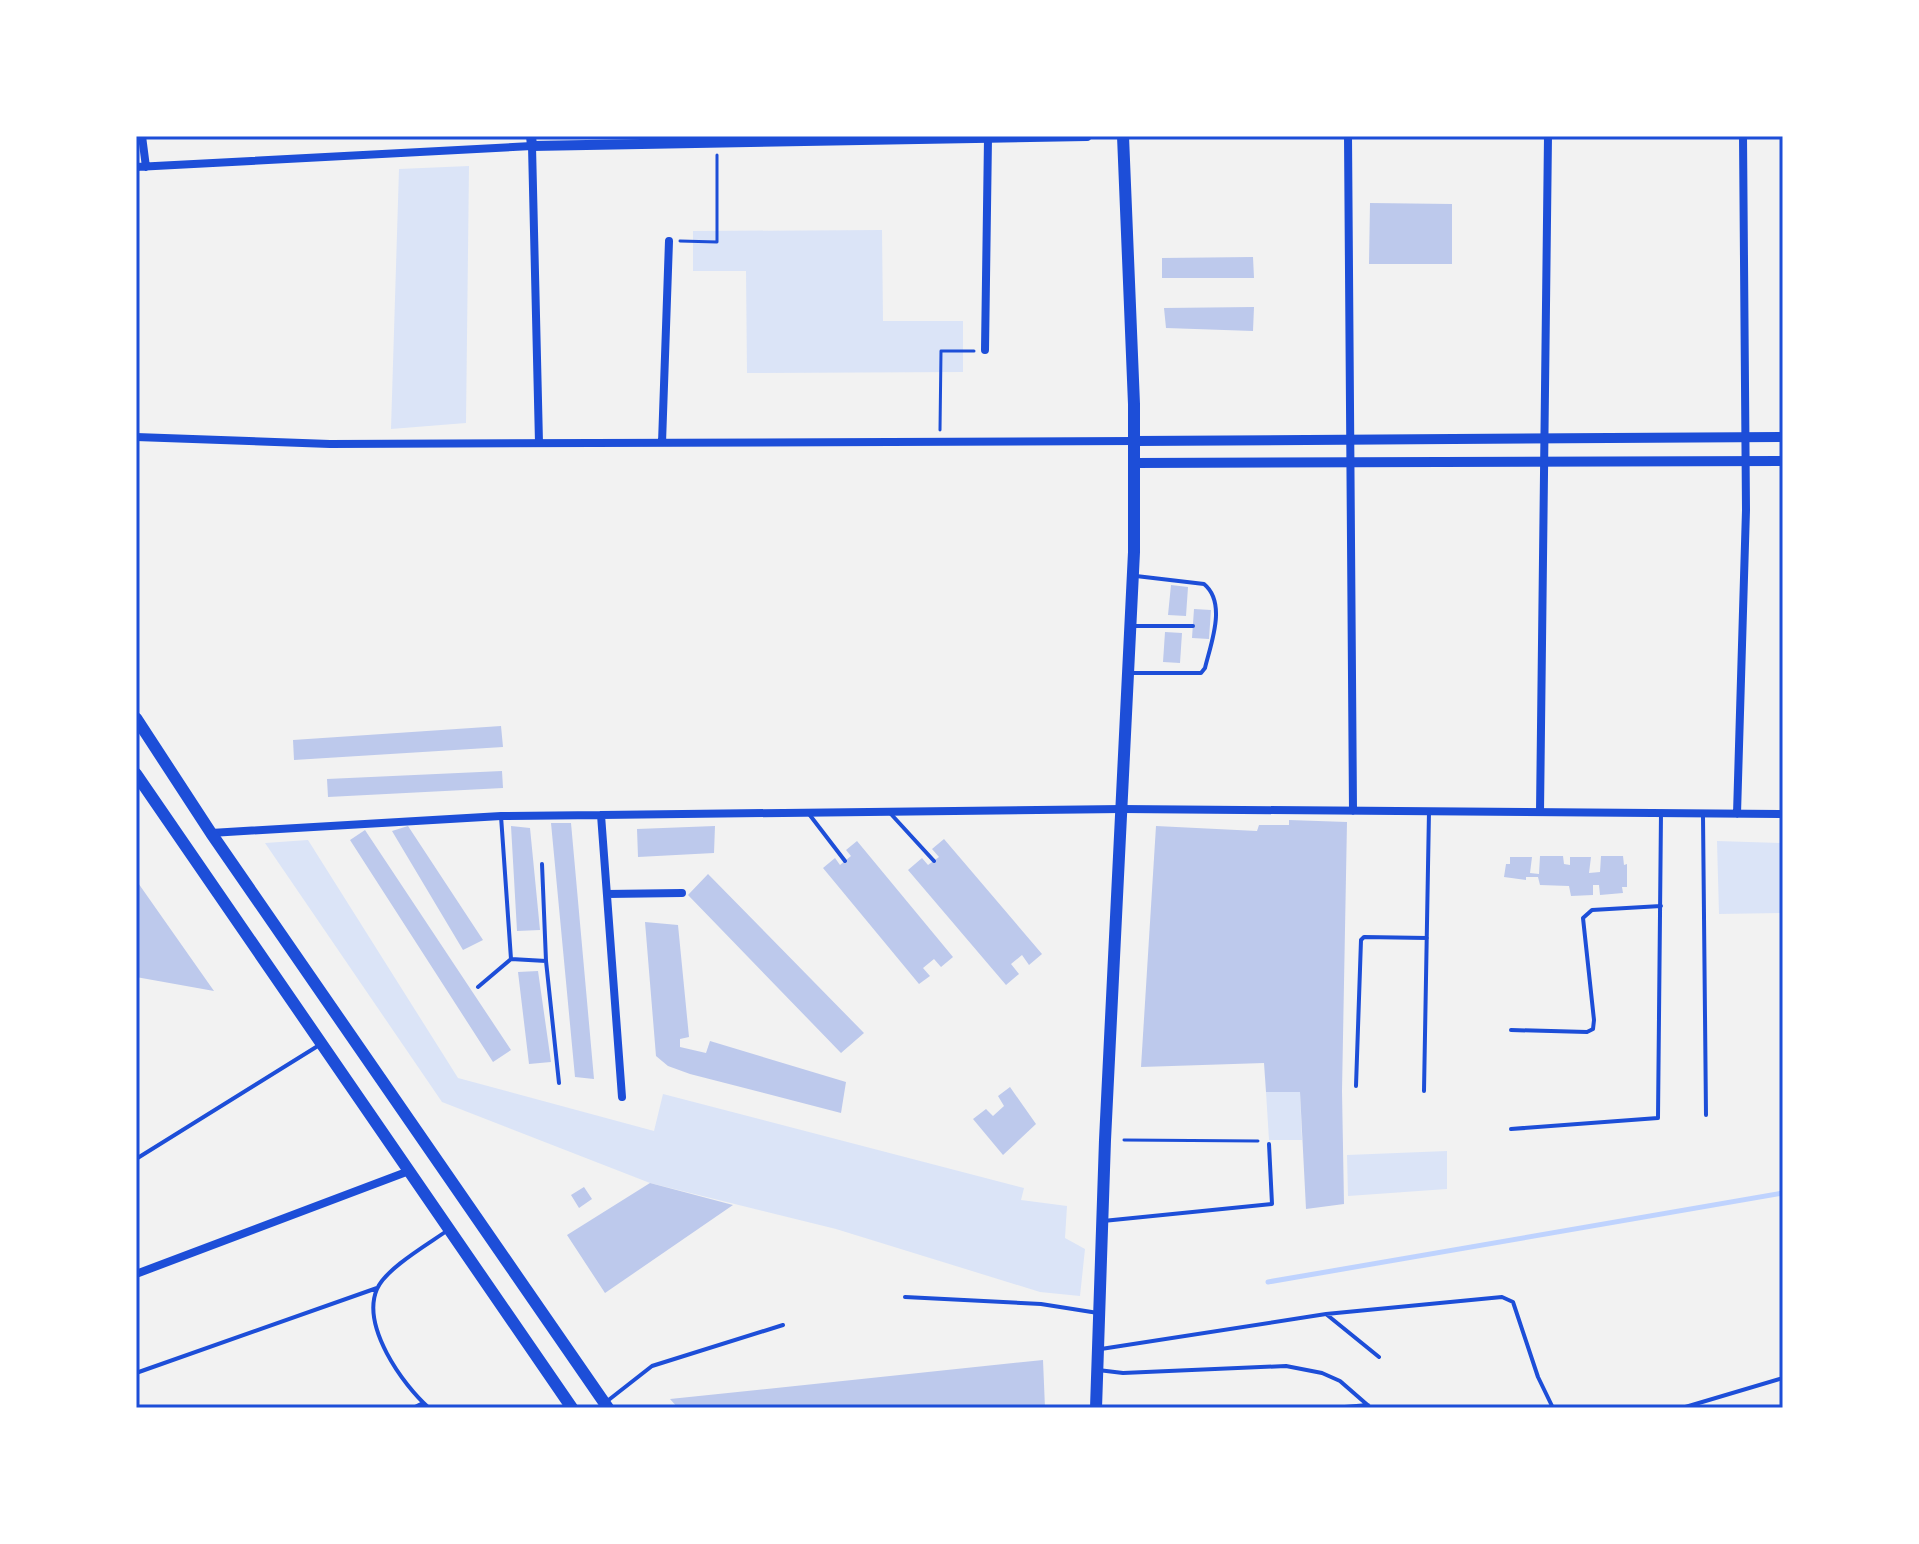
<svg xmlns="http://www.w3.org/2000/svg" width="1919" height="1544" viewBox="0 0 1919 1544" font-family="'Fira Sans',sans-serif">
<rect width="100%" height="100%" fill="#f2f2f2"/>
<path fill="#dbe4f7" d="M469,166l-3,257 -75,6 8,-260z
M882,230l1,91h80v51l-216,1 -1,-102h-53v-40z
M308,840l150,238 196,53 9,-37 361,94 -3,12 46,6 -2,32 20,11 -5,47 -40,-4 -204,-63 -186,-46 -208,-81 -177,-259z
M1717,841l66,2v70l-64,1z
M1266,1092h34l2,48h-33z
M1447,1151v38l-99,7 -1,-41z"/>
<g fill="none" stroke-linecap="round" stroke-linejoin="round">
<path stroke="#bfd3fe" stroke-width="5" d="M1268,1282l515,-89"/>
</g>
<path fill="#bdc9ec" d="M1370,203l82,1v60h-83z
M1253,257l1,21h-92v-20z
M1254,307l-1,24 -87,-3 -2,-20z
M1171,585l17,2 -2,29 -18,-1z
M1194,609l17,1 -2,29 -17,-1z
M1165,632l17,1 -2,30 -17,-1z
M501,726l2,21 -209,13 -1,-20z
M502,771l1,17 -175,9 -1,-18z
M1289,820l58,2 -5,269 2,113 -38,5 -6,-117h-34l-2,-29 -123,4 15,-241 101,5 2,-6h30z
M551,823h20l23,256 -19,-2z
M408,826l75,114 -20,10 -71,-119z
M511,826l19,2 10,102 -23,1z
M715,826l-1,27 -76,4 -1,-28z
M365,830l146,220 -18,12 -143,-222z
M944,839l98,115 -13,11 -7,-10 -11,9 8,10 -13,11 -98,-115 14,-12 6,7 11,-8 -7,-8z
M857,841l96,116 -12,10 -7,-8 -11,9 7,8 -11,8 -96,-116 12,-10 5,7 11,-9 -5,-6z
M1540,856h23l1,8 6,1v-8h21l-2,16 11,-1 1,-16h22l1,9 3,-1v23h-5l1,6 -23,2 -1,-10h-6v10l-22,1 -2,-10 -29,-1 -2,-8h-12v3l-22,-3 2,-13h4v-7h22l-2,16 9,1z
M708,874l156,159 -23,20 -153,-158z
M136,880l78,111 -78,-14z
M645,922l33,3 11,112 -9,2v8l26,6 4,-12 136,41 -5,31 -151,-39 -22,-8 -12,-10z
M538,971l13,91 -22,2 -11,-92z
M1010,1087l26,37 -33,31 -30,-36 13,-10 7,7 11,-10 -6,-10z
M650,1183l83,22 -128,88 -38,-58z
M584,1187l8,12 -13,9 -8,-13z
M1043,1360l2,48h-367l-8,-9z"/>
<g fill="none" stroke-linecap="round" stroke-linejoin="round">
<path stroke="#1d4ed8" stroke-width="3" d="M680,241l37,1v-87
M940,430l1,-79h33
M1124,1140l134,1"/>
<path stroke="#1d4ed8" stroke-width="4" d="M1132,626h61
M1131,673h70l4,-5c6,-25 22,-65 -1,-84l-68,-8
M890,813l44,48
M809,814l36,47
M1703,816l3,299
M542,864l4,97 13,122
M511,959l35,2
M478,987l33,-28 -10,-143
M1511,1030l76,2 6,-3 1,-9 -11,-102 9,-8 69,-4
M1356,1086l5,-146 3,-3 63,1
M1424,1091l5,-280
M1511,1129l147,-11 3,-305
M136,1159l185,-115
M1103,1221l169,-17 -3,-60
M905,1297l136,7 57,9
M1326,1314l53,43
M1101,1349l225,-35 176,-17 11,5 25,75 15,31
M1098,1370l25,3 163,-7 36,7 18,8 31,27
M136,1373l241,-85
M606,1402l46,-36 131,-41
M413,1408l10,-5
M429,1408c-27,-24 -68,-82 -52,-119 9,-21 53,-46 71,-59
M1333,1408l35,-3
M1682,1408l101,-30"/>
<path stroke="#1d4ed8" stroke-width="8" d="M142,136l4,31
M1348,136l5,675
M136,167l396,-21 7,297
M985,350l3,-212
M136,437l194,7 805,-3
M662,443l7,-202
M1540,812l8,-676
M1737,814l9,-304 -3,-374
M601,815l21,282
M211,833l290,-17 100,-1 521,-6 661,5
M607,894l75,-1
M136,1274l273,-103"/>
<path stroke="#1d4ed8" stroke-width="10" d="M531,136l1,10 555,-10
M1135,441l648,-4
M1135,463l648,-2"/>
<path stroke="#1d4ed8" stroke-width="12" d="M1096,1408l9,-268 29,-588v-148l-11,-268"/>
<path stroke="#1d4ed8" stroke-width="12" d="M136,718l75,115 397,575
M136,774l436,634"/>
</g>
<rect width="1919" height="1544" fill="none" stroke="#ffffff" stroke-width="276"/>
<rect x="138" y="138" width="1643" height="1268" fill="none" stroke="#1d4ed8" stroke-width="3"/>
</svg>
